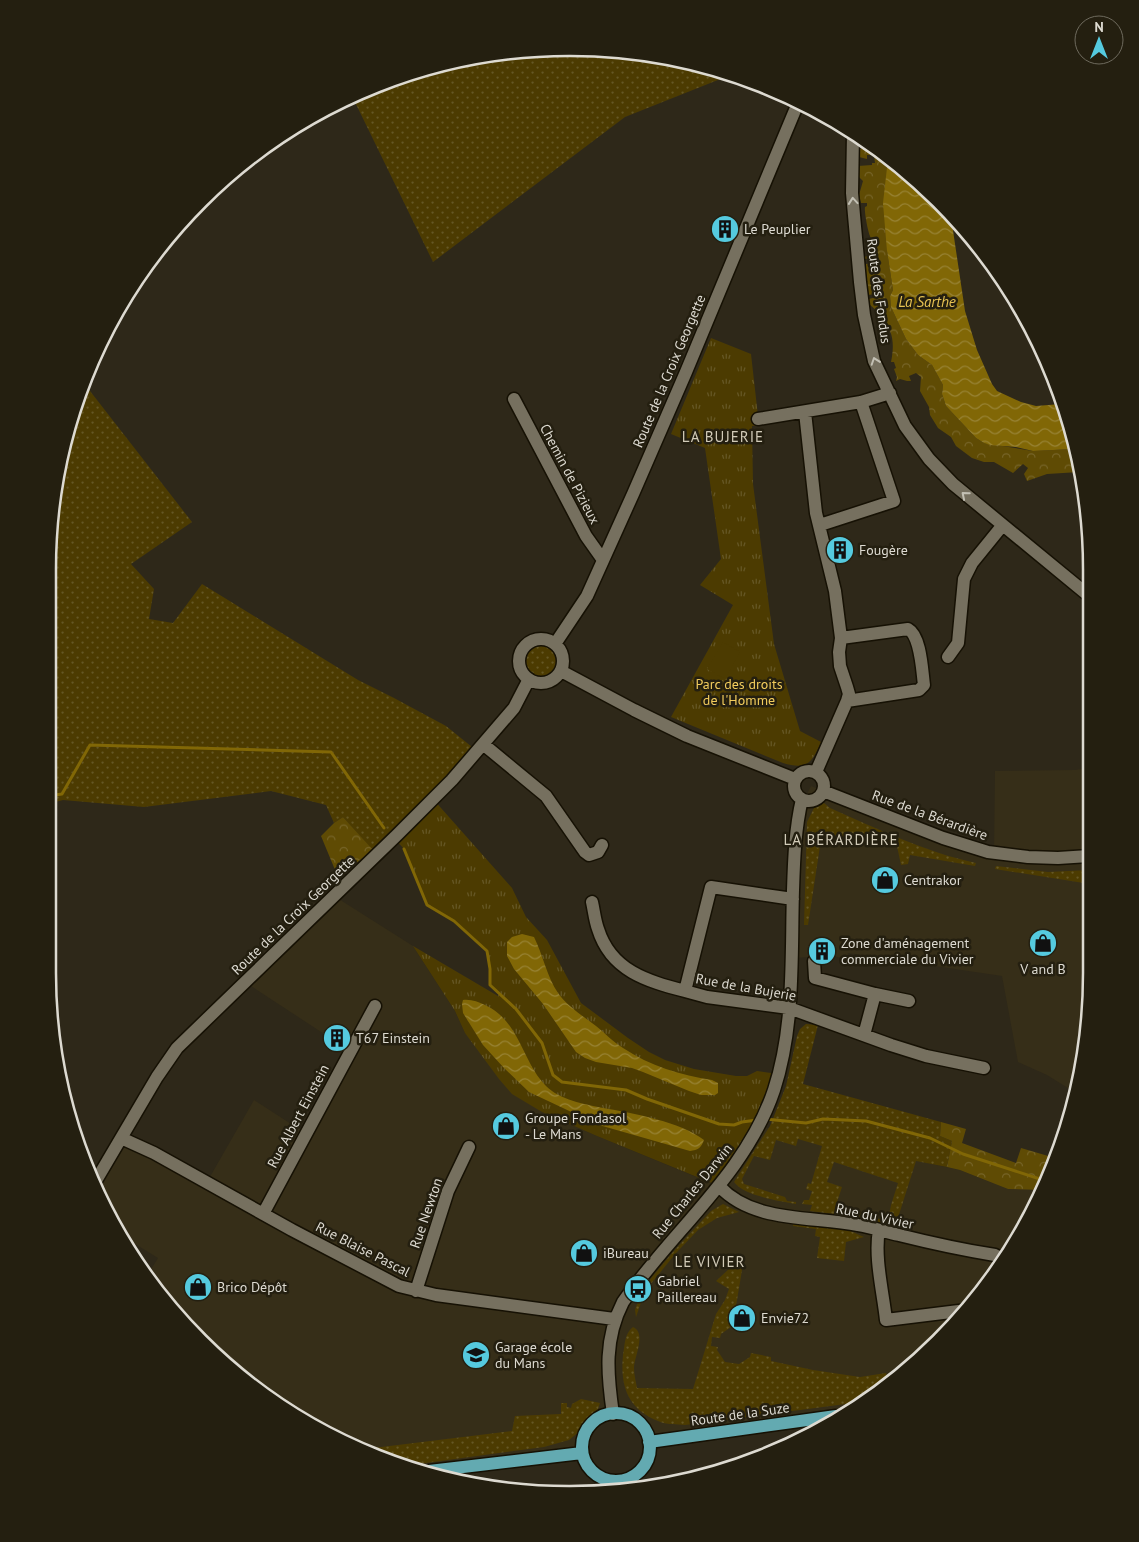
<svg xmlns="http://www.w3.org/2000/svg" width="1139" height="1542" viewBox="0 0 1139 1542" font-family="'PT Sans',sans-serif">
<defs>
<pattern id="grass-dots" width="8" height="8" patternUnits="userSpaceOnUse" patternTransform="scale(1.25)"><rect width="8" height="8" fill="#4c3b01"/><path d="M2 2h.1M6 6h.1" fill="none" stroke="#655725" stroke-width="1.8" stroke-linecap="round"/></pattern>
<pattern id="forest-crowns" width="20" height="18" patternUnits="userSpaceOnUse" patternTransform="scale(1.25)"><rect width="20" height="18" fill="#5f4b04"/><path d="M2 6a3 3 0 1 1 6 0M12 15a3 3 0 1 1 6 0" fill="none" stroke="#766428"/></pattern>
<pattern id="park-tufts" width="24" height="20" patternUnits="userSpaceOnUse" patternTransform="scale(1.25)"><rect width="24" height="20" fill="#4c3b01"/><path d="M3 7l-1-3M5 7V3M7 7l1-3M15 17l-1-3M17 17v-4M19 17l1-3" fill="none" stroke="#655725"/></pattern>
<pattern id="water-waves" width="16" height="10" patternUnits="userSpaceOnUse" patternTransform="scale(1.25)"><rect width="16" height="10" fill="#816706"/><path d="M0 5q4-4 8 0t8 0" fill="none" stroke="#988335"/></pattern>
</defs>
<rect width="100%" height="100%" fill="#2e2819"/>
<path fill="#362e18" d="M1089,768l1,239 -14,86 -29,-18 -29,-13 -16,-86 -154,-23 -2,6 -13,-3 -42,2 13,-158 7,-14 109,44 74,23 1,-82 80,-1z
M334,896l79,50 42,65 10,22 77,79 55,24 121,50 41,-62 10,5 191,41 48,19 35,1 -5,14 -76,112 -75,70 -51,30 -187,26 -5,-13 -9,-10 -7,-3 -15,-2 -16,5 -7,6 -7,13 -1,15 -153,18 -90,-30 -114,-76 -78,-89 11,-18 -39,-24 -18,-31 -7,-19 27,-46 86,44 47,-82 51,33 45,-82 -105,-69z"/>
<path fill="url(#grass-dots)" d="M535,49l102,3 96,22 -108,43 -192,145 -81,-166 82,-31z
M83,382l109,140 -61,42 23,25 -5,30 24,4 29,-39 156,96 36,18 52,28 31,25 -100,104 -34,-38 -9,6 -8,-18 -55,-14 -127,16 -81,-7 -15,4 1,-268 16,-101z
M524 660a17 17 0 1 1 34 0a17 17 0 1 1-34 0Z
M824,803l6,5c48,21 95,44 146,55l-1,3 -65,-11 -2,9 -7,1 -4,-19 -75,-13 -14,92h-4l3,-103 7,-14z
M996,866l52,6 41,-2 1,14 -95,-15z
M806,1024l12,1 -15,59 138,38 -1,14 12,5 -5,26 -31,-6 -21,66 -21,-6 1,-3 13,3 3,-16 7,-22 -64,-21 -7,20 15,5 -6,18 24,7 1,2 -2,3 -49,-6 2,-6 -10,-1 2,-4h5l3,-9 -6,-2 2,-6 3,1 11,-38 -24,-7 -2,7 -20,-6 -6,20 -16,-4 -12,23 2,5 41,13 2,4 9,1v2c-16,-3 -52,-8 -62,-22l36,-56 16,-40 11,-50 3,-7z
M723,1204l16,8 -22,6 -19,12 -22,23 -31,38 -9,26 -1,-7 7,-21 31,-37 38,-41z
M793,1223l55,7 16,7 -18,5 -2,19 -27,-3 3,-21 -5,-1 1,-7 -23,-3z
M744,1258l-8,48 3,1 -4,21 -4,-1 -10,7 -1,4 -8,-1 -1,9 7,1 -1,3 8,12 14,2 11,-7 1,-4 20,4v4l42,9 47,7 26,-4 3,12 -28,17 -176,23c-8,-1 -19,0 -27,-4 -30,-12 -38,-34 -35,-66 2,-10 1,-21 10,-28 14,6 1,30 1,41 0,7 2,14 3,20l56,1 23,-75 9,-14 4,-11 -13,-8 14,-13z
M581,1399l19,4 -3,9 -12,11 -5,8 -11,9 -25,7 -133,18 -46,-16 147,-18 3,-15 46,-2v-11h6v4l4,1 1,-4z"/>
<path fill="url(#forest-crowns)" d="M869,145l19,14 -1,92 6,39 -3,6 1,11 15,32 12,16 14,10 11,20 -1,9 4,12 30,32 8,5 49,8 40,-2 6,23 -32,2 -20,7 -3,-7 4,-6 -5,-4 -10,9 -19,-11h-10l-12,-4 -16,-12 -5,-9 -13,-9 -8,-13 -1,-8 -9,-16 1,-14 -5,-4 -7,3 2,5h-4l-7,-2 -4,2 1,-4 -3,-8 2,-1 -2,-6h-3c3,-14 4,-34 -11,-42l-2,-8 -10,-9 1,-4 7,-2 -1,-3 -7,1 -2,-8v-23l7,-1v-5l-10,1v-2l11,-2c3,-9 -2,-11 -4,-19 -2,-4 -6,-25 -5,-29l2,-1v-3h-6l-2,-8 4,-14 -5,-5v-10l14,-1v-2h3l-1,-8h-7v4l-8,-2 -1,-8 11,-1z
M343,817l30,33 -35,27 -17,-41 13,-13z
M941,1122l25,7 -4,14 54,20 5,-15 34,10 -12,32 -35,-1 -48,-19 -13,-3 5,-26 -12,-5z"/>
<path fill="url(#park-tufts)" d="M711,338l40,16 8,71 -7,1 1,58 21,160 26,87 21,11c-9,21 -14,28 -38,21l-112,-46 62,-112 -33,-20 21,-26 -16,-111 -34,-14z
M433,799l79,89 14,29 21,23 34,63 47,35 21,14 16,8 29,9 42,7h11l10,-5 21,3 -4,15 -55,97 -122,-50 -55,-24 -30,-18 -13,-15 -34,-46 -10,-22 -42,-65 85,50 1,-2 -9,-9v-16l-3,-17 -33,-31 -27,-16 -23,-56 -10,-11z"/>
<path fill="#4c3b01" d="M723,642l17,10 -15,27 -18,-10z"/>
<path fill="url(#water-waves)" d="M888,159l25,18 38,40 14,94 12,39 15,34 5,7 24,11 15,4 25,-2 12,45 -40,2 -17,-4 -26,-2 -6,-2 -8,-5 -30,-32 -4,-12 1,-9 -11,-20 -14,-10 -12,-16 -15,-32 -1,-11 3,-6 -6,-39 -4,-48z
M522,934l12,3c9,18 13,40 24,56 10,14 25,23 38,33 9,7 17,16 27,22 27,18 58,27 89,32l6,3v10l-3,2h-14l-12,-4 -46,-19 -11,-4 -36,-6 -11,-4 -9,-6 -33,-48 -29,-35 -7,-13v-14l5,-5z
M463,1000c8,-1 15,2 22,5 35,16 37,57 61,81 14,14 38,18 57,22 29,5 78,14 101,32 -3,8 -6,10 -14,11l-91,-26 -70,-33 -25,-24 -21,-23 -20,-32 -1,-9z"/>
<g fill="none" stroke-linecap="round" stroke-linejoin="round">
<path stroke="#816706" stroke-width="3" d="M48,796l14,-2 28,-49 241,7 53,76
M404,849l23,56 27,16 33,30 3,18v16l26,24 26,34 11,32 9,7 64,8 21,9 72,25 15,1 8,-3 15,-2
M765,1119l41,4 17,-4 43,2 64,17 33,16 83,27"/>
<defs>
<path id="minor" d="M853,134l-1,59 8,89 4,33 10,46 31,65 24,33 24,25 135,111
M514,399l72,137 17,24
M805,412l11,101 19,78 6,47 -2,14 1,14 7,21 2,7 -2,7 -31,71
M758,419l103,-17 29,-9
M820,525l74,-24 -33,-99
M841,638l67,-9c13,7 14,42 16,56l-5,5 -72,11
M519 661a22 22 0 1 1 44 0a22 22 0 1 1-44 0Z
M555,644l32,-48 46,-102 53,-122 112,-269
M948,657l10,-14 6,-64 8,-16 30,-37
M561,671l73,39 53,26 108,43
M483,744l63,52 39,56 4,3 9,-3 4,-7
M794 786a15 15 0 1 1 30 0a15 15 0 1 1-30 0Z
M823,791l120,47 45,14 40,5 30,1 31,-2
M793,899l-82,-12 -26,104 22,6 82,11 102,37 35,11 58,12
M592,902c2,9 3,19 6,27 13,42 49,52 87,62
M814,961l1,17 60,16 -11,41
M875,994l34,7
M121,1138l33,15 138,77 107,56 37,9 178,24
M94,1184l63,-107 20,-29 220,-213 55,-55 62,-72 15,-29
M719,1186c34,37 92,30 139,39 14,2 27,7 41,10 32,8 64,15 96,20l6,3
M263,1214l112,-208
M879,1230c-5,27 4,62 7,90l81,-10
M416,1291l32,-100 21,-44
M613,1414c-6,-41 -9,-75 10,-112 49,-71 123,-128 151,-212 21,-64 17,-134 19,-200 1,-31 2,-61 9,-91"/>
<path id="major" d="M582 1447a34 34 0 1 1 68 0a34 34 0 1 1-68 0Z
M649,1442l187,-26
M429,1471l153,-18"/>
</defs>
<use href="#minor" stroke="#161104" stroke-width="15"/>
<use href="#major" stroke="#161104" stroke-width="15"/>
<use href="#minor" stroke="#76705f" stroke-width="12"/>
<use href="#major" stroke="#63aab1" stroke-width="12"/>
</g>
<defs><path id="oneway-chevron" d="M-2-3.5L2.5 0L-2 3.5" fill="none" stroke-width="1.6" stroke-linecap="round" stroke-linejoin="round" transform="scale(1.25)"/></defs>
<g stroke="#c3c0b4">
<use href="#oneway-chevron" transform="translate(853 201) rotate(-95)"/>
<use href="#oneway-chevron" transform="translate(875 361) rotate(-109)"/>
<use href="#oneway-chevron" transform="translate(965 495) rotate(-140)"/>
</g>
<defs>
<symbol id="building-disc" viewBox="-11 -11 22 22"><circle r="9.5" fill="#55cadf" stroke="#241f10"/><path d="M-4-6H4V6H1V3H-1V6H-4ZM-2.5-4.3h1.7v1.8h-1.7ZM.8-4.3h1.7v1.8H.8ZM-2.5-1h1.7V.8h-1.7ZM.8-1h1.7V.8H.8Z" fill="#111"/></symbol>
<symbol id="shop-disc" viewBox="-11 -11 22 22"><circle r="9.5" fill="#55cadf" stroke="#241f10"/><path d="M-5-2.5h2.3a2.7 3.5 0 0 1 5.4 0H5L5.5 6h-11ZM-1.5-2.5h3a1.5 2.3 0 0 0-3 0Z" fill="#111"/></symbol>
<symbol id="bus-disc" viewBox="-11 -11 22 22"><circle r="9.5" fill="#55cadf" stroke="#241f10"/><path d="M-5-6H5V4H4V6H2V4H-2V6H-4V4H-5ZM-3.5-4V0h7V-4ZM-3.5 1.2v1.5H-2V1.2ZM2 1.2v1.5H3.5V1.2Z" fill="#111"/></symbol>
<symbol id="university-disc" viewBox="-11 -11 22 22"><circle r="9.5" fill="#55cadf" stroke="#241f10"/><path d="M0-5L7-2L0 1L-7-2ZM-4 1L0 2.5L4 1V4Q0 6-4 4Z" fill="#111"/></symbol>
</defs>
<g fill-rule="evenodd">
<use href="#building-disc" x="709" y="213" width="32" height="32"/>
<use href="#building-disc" x="824" y="534" width="32" height="32"/>
<use href="#shop-disc" x="869" y="864" width="32" height="32"/>
<use href="#shop-disc" x="1027" y="927" width="32" height="32"/>
<use href="#building-disc" x="806" y="935" width="32" height="32"/>
<use href="#building-disc" x="321" y="1022" width="32" height="32"/>
<use href="#shop-disc" x="490" y="1110" width="32" height="32"/>
<use href="#shop-disc" x="568" y="1237" width="32" height="32"/>
<use href="#shop-disc" x="182" y="1271" width="32" height="32"/>
<use href="#bus-disc" x="622" y="1273" width="32" height="32"/>
<use href="#shop-disc" x="726" y="1302" width="32" height="32"/>
<use href="#university-disc" x="460" y="1339" width="32" height="32"/>
</g>
<g text-anchor="middle" dominant-baseline="central" stroke-width="5" stroke-linejoin="round" paint-order="stroke">
<g font-size="14" fill="#dddad1" stroke="#241f10" text-anchor="start">
<text x="744" y="229">Le Peuplier</text>
<text x="859" y="550">Fougère</text>
<text x="904" y="880">Centrakor</text>
<text x="841" y="943">Zone d'aménagement<tspan x="841" dy="16">commerciale du Vivier</tspan></text>
<text x="1043" y="969" text-anchor="middle">V and B</text>
<text x="356" y="1038">T67 Einstein</text>
<text x="525" y="1118">Groupe Fondasol<tspan x="525" dy="16">- Le Mans</tspan></text>
<text x="603" y="1253">iBureau</text>
<text x="657" y="1281">Gabriel<tspan x="657" dy="16">Paillereau</tspan></text>
<text x="217" y="1287">Brico Dépôt</text>
<text x="761" y="1318">Envie72</text>
<text x="495" y="1347">Garage école<tspan x="495" dy="16">du Mans</tspan></text>
</g>
<g font-size="14" fill="#dddad1" stroke="#241f10">
<text transform="translate(879 291) rotate(82)">Route des Fondus</text>
<text transform="translate(669 371) rotate(-67)">Route de la Croix Georgette</text>
<text transform="translate(570 474) rotate(62)">Chemin de Pizieux</text>
<text transform="translate(930 815) rotate(20)">Rue de la Bérardière</text>
<text transform="translate(293 915) rotate(-44)">Route de la Croix Georgette</text>
<text transform="translate(746 987) rotate(10)">Rue de la Bujerie</text>
<text transform="translate(298 1116) rotate(-62)">Rue Albert Einstein</text>
<text transform="translate(692 1191) rotate(-51)">Rue Charles Darwin</text>
<text transform="translate(426 1213) rotate(-71)">Rue Newton</text>
<text transform="translate(875 1216) rotate(12)">Rue du Vivier</text>
<text transform="translate(363 1249) rotate(27)">Rue Blaise Pascal</text>
<text transform="translate(740 1414) rotate(-8)">Route de la Suze</text>
</g>
<g font-size="14" fill="#f2cc5d" stroke="#241f10">
<text x="739" y="684">Parc des droits<tspan x="739" dy="16">de l'Homme</tspan></text>
</g>
<g font-size="15" font-style="italic" fill="#e7c252" stroke="#241f10">
<text x="927" y="301">La Sarthe</text>
</g>
<g font-size="15" letter-spacing="1" fill="#d2cbb8" stroke="#241f10">
<text x="723" y="436">LA BUJERIE</text>
<text x="841" y="839">LA BÉRARDIÈRE</text>
<text x="710" y="1261">LE VIVIER</text>
</g>
</g>
<path d="M0 0H1139V1542H0ZM569 56H570A513 513 0 0 1 1083 569V973A513 513 0 0 1 570 1486H569A513 513 0 0 1 56 973V569A513 513 0 0 1 569 56Z" fill="#241f10" fill-rule="evenodd"/>
<path fill="none" stroke="#dddad1" stroke-width="2.5" d="M569 56H570A513 513 0 0 1 1083 569V973A513 513 0 0 1 570 1486H569A513 513 0 0 1 56 973V569A513 513 0 0 1 569 56Z"/>
<g transform="translate(1099 40)"><circle r="24" fill="#241f10" stroke="#6e6a5d"/>
<path d="M0-4L9 19L0 12L-9 19Z" fill="#55cadf"/>
<text y="-8" font-size="14" font-weight="bold" text-anchor="middle" fill="#dddad1">N</text>
</g>
</svg>
